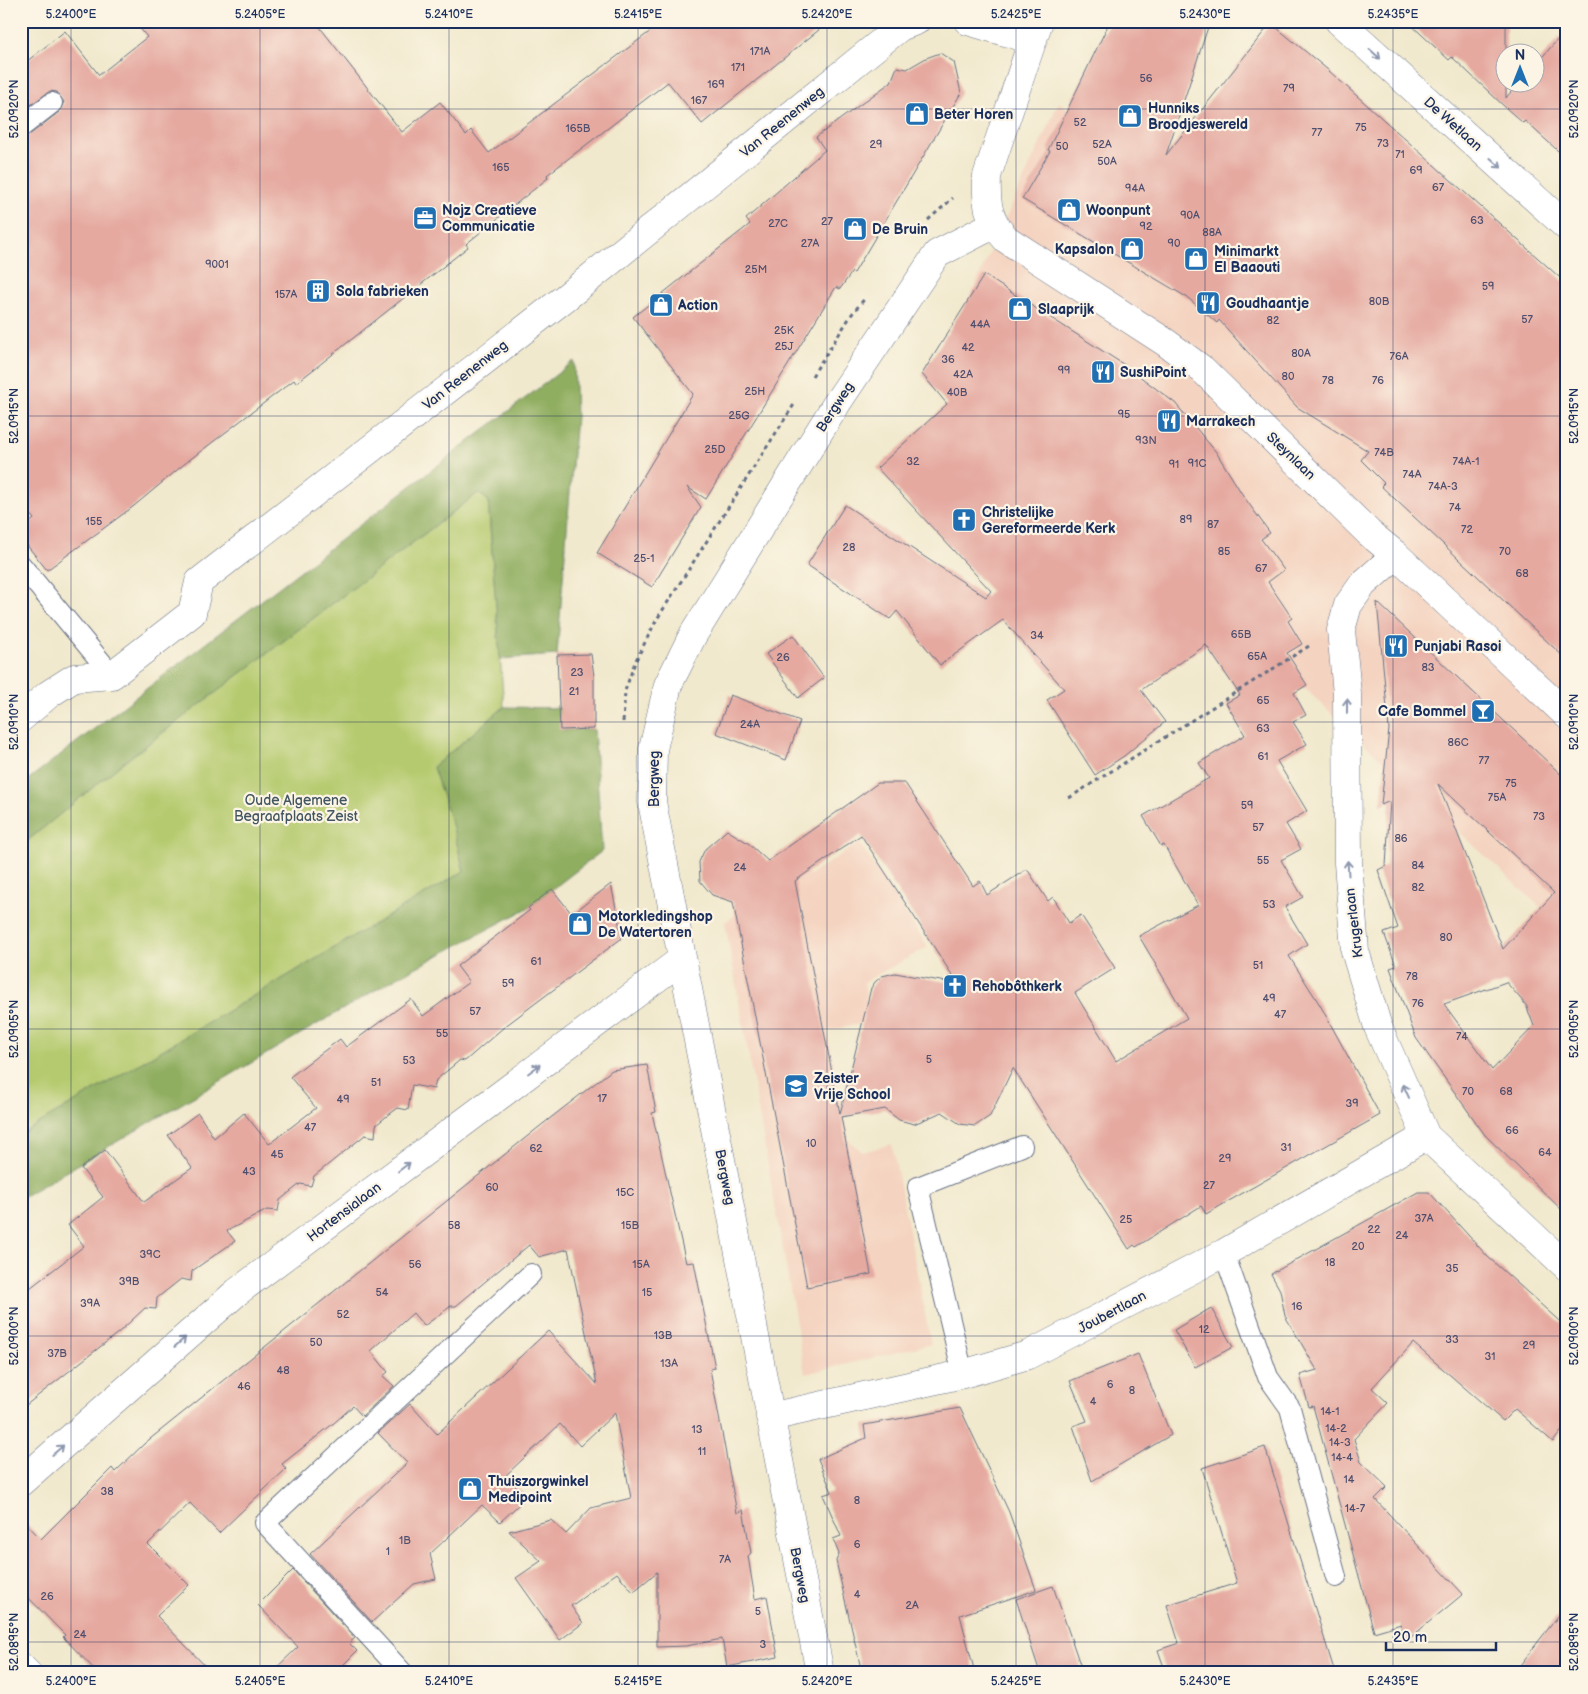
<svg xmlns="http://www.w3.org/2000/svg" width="1588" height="1694" viewBox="0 0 1588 1694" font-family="'Balsamiq Sans',sans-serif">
<rect width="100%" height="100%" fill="#fcf5e5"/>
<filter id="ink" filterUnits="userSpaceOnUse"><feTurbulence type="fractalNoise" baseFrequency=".02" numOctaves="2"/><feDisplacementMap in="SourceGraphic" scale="10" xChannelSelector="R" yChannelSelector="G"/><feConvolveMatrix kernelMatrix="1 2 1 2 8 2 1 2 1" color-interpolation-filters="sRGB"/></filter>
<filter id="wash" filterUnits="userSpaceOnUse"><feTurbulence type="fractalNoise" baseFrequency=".0096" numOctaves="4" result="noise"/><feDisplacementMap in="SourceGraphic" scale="20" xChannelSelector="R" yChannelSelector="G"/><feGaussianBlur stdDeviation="1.12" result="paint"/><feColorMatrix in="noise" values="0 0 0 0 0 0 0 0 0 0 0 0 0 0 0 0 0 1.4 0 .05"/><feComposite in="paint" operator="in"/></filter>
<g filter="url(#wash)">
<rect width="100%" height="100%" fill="#f1e9cd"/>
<path fill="#f4d3c0" d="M1059,102l508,457v373l-623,-579z
M859,843l69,104 -64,35 5,40 -42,9 22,110 14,11 29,-8 39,200 -126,30 -80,-452 78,-56 7,9z"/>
<path fill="#b5ca6e" stroke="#687c66" d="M478,493l10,7 16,207 -71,60 19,57 12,47 -443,263v-288l98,-80z"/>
<path fill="#90ae61" stroke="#566e60" d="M574,361l2,55 -19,239 -57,4 -12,-159 -10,-7 -359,273 -98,80v-61z
M504,707l56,1 1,22 33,-1 8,122 -74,57 -132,70 -375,220v-64l443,-263 -12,-47 -19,-57z"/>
<g id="blocks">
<path fill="#e5a9a0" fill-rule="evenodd" d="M134,21h181l87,111 38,-30 26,33 5,-5 18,23 175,-132h166l-128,103 -34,-42 -121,93 1,3 -82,66 2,3 -150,119 -22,17 -2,-3 -106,81 -54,45 -87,64 -26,-32v-9l13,-10 -13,-15v-365l7,-3 31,-24 5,-10 -7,-10 -7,-1 -29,21v-46l44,-35 34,44 48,-38z
M1110,21h100l-44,134 105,-132 57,47 239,214v376l-186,-174 3,-3 -23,-23 7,-9 -71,-44 -78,-87 -2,3 -29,-25 -166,-99 28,-48 -2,-1z
M1407,21h99v77l13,-16h17v-18l31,-35v130l-42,-38 -2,2 -17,-15 -54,-51 -3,3z
M940,53l14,9 7,31 -107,180 -2,-1 -12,17 -4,-2 -130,212 -19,-12 14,20 -49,80 -55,-34 96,-159 -60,-77 117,-93 -4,-5 79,-69 -9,-13 75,-55 6,-15 10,2 19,-11z
M984,275l142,91 49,37 41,49 28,45 26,36 -9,6 23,31 -16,12 24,36 -4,3 14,23 -15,9 20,32 -13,8 12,22 -13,7 14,22 -30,17 30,50 -21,13 15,25 -20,11 22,37 -18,10 22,37 -18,12 31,49 60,110 -174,99 -5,-8 -65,41 -2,-2 -5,4 -116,-181 -23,48 -15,10 -15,-2 -18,-12 -28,12 -15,-4 -14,-11 -44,8 30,157 -64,13 -74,-385 -21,-7 -12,-14 -1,-19 6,-13 22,-19 21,13 20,18 110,-78h27l68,103 7,-5 7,14 40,-26 21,32 5,-4 16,26 12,-8 34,53 -40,25 41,68 71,-43 -48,-82 59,-31 -34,-60 -3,1 -18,-30 66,-38 -10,-15 46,-28 -19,-32 14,-8 -34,-50 -65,45 24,32 -41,34 -29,19 -48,-75 17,-11 -61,-69 -63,45 -43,-54 -7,8 -83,-54 38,-60 141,92 5,-6 -114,-123 70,-64 -25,-30zM861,835l97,149 -63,-11 -13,3 -7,6 -4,6 -31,126 -45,-233z
M1377,602l190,178v435l-82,-80 -69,-97 -26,-70 6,-2 -12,-33 14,-5 -20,-58 8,-4 4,-65 -9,4 8,-76zM1438,784l116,109 -51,56 -4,-10zM1506,982l20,23 8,21 -42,44 -48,-66z
M793,635l31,43 -26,20 -32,-44z
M591,654l3,22v53l-34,1 -3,-75z
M730,695l70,26 -14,39 -70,-27z
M611,884l11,54 -118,89 -39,34 -5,-1 -24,20 -2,9 -22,-4 -4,25 -10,-2 -11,8 -11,9 -1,12 -10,-2 -51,41 -3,10 -11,-2 -20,16 -2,11 -11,-1 -40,21 8,10 -43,30 -1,10 -10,-2 -24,19 -1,11 -11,-1 -26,24 -98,77v-114l63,-49 -16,-21 35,-28 -22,-29 24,-18 39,52 48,-34 -24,-33 30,-22 16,25 30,-25 25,31 47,-36 -26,-31 18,-14 32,-24 6,8 65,-48 12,17 46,-34 -12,-16 73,-56 -2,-2 24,-19 20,25z
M647,1065l9,47 -4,1 34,150 8,-1 21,106 -5,1 27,144 6,-3 8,43 -3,3 7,43 12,-3 11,61 -51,10 -5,-28 -36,7 -29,1v-75l-24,20 -16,-19 -46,33 12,17 -23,17 -44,-62 25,-17 -32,-30 42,-11 15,14 25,-26 40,-10 -16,-85 -35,33 -20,-22 -55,52 22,21 -27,25 -18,-17 -52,49 6,25 -22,5 -42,38 -62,-68 97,-91 -29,-30 32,-29 27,30 111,-103 49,53 -29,-135 -29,8 -10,-12 -73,61h-5l-27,20 -11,-13 -42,38 17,21 -5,4 11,10 -32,30 -9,-10 -19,17 -52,41 4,5 -67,64 -29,-30 -42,41 41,41 -32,31 55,57h-114l-35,-36 2,-2 -44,-45v-72l20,21 71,-71 3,4 30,-29 394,-316 73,-57z
M1418,1192h11l59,65 79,71v96l-14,18 -38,-33 -12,12 -90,-78 -41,45 16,15 -34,36 7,23 26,25 -12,12 88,95 -58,48 -4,-18 -27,8 -61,-226 -4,1 -9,-32 17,-5 -32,-54 -5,-26 -9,-16z
M1211,1308l22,39 -38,20 -21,-37z
M1138,1354l33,81 -79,46 -19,-55 14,-5 -17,-40z
M960,1408l49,104 27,78 -76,25 15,58h-113l-26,-112 3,-7 -6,-15 8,-3 -18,-41 9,-3 -14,-33 48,-21 -2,-13z
M1265,1447l70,226h-169l-8,-23 21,-7 -12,-38 70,-22 -35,-115z
M293,1570l62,68 -6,5 8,8 -22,22h-64l27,-26 -40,-42z
M1053,1586l30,87h-43l-24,-74z
M1567,1605v68h-53l27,-35z"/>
</g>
</g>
<g filter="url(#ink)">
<use href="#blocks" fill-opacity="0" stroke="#667085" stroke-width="1"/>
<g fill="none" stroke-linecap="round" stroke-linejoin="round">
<defs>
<path id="service" d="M21,127l31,-24
M21,565l91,110
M1224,1253l44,124 22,31 46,169
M963,1374l-45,-187 104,-41
M403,1673l-138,-150 266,-249"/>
<path id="minor" d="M968,21l65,19
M1039,21l-52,155c-1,27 0,42 19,63l159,103 38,28 166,163 27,22 171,160
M1339,21l228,206
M1396,555l-33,29 -15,21 -7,25 6,64 1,169 7,88 23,76 48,109 141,131
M21,718l28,-24 25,-16 38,-3 80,-62 7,-31 366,-284 335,-271 16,-6
M770,1417l193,-43 65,-19 196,-102 202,-117
M21,1482l216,-190 444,-332
M21,1667l6,6
M820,1673l-168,-871 1,-53 15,-64 25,-50 144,-232 100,-149 56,-29"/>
</defs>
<use href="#service" stroke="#667085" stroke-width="22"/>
<use href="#minor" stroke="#667085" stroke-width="29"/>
<path stroke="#667085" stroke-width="3" stroke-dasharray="4 4" stroke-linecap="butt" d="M928,220l25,-22
M812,376l40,-62 14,-17
M623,722l2,-31 10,-29 22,-43 138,-216
M1069,798l240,-152"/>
<use href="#service" stroke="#fff" stroke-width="20"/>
<use href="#minor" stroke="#fff" stroke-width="28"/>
</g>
<defs><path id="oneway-shaft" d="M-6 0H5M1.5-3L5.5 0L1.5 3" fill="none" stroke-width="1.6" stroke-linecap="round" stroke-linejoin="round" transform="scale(1.25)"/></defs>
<g stroke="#8d97ae">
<use href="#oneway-shaft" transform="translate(1375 54) rotate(42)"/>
<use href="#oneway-shaft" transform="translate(1496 163) rotate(42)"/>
<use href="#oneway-shaft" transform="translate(1347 706) rotate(-90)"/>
<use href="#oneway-shaft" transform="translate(1348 868) rotate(-94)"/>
<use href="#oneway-shaft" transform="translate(534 1069) rotate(-37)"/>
<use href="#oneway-shaft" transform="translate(1406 1091) rotate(-114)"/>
<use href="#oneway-shaft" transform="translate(404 1167) rotate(-37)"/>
<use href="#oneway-shaft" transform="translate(180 1342) rotate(-41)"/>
<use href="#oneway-shaft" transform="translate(58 1450) rotate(-41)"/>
</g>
</g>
<path fill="none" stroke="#1b2f5e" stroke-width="1" stroke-opacity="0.45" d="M71,21v1652M260,21v1652M449,21v1652M638,21v1652M827,21v1652M1016,21v1652M1205,21v1652M1393,21v1652M21,109h1546M21,416h1546M21,722h1546M21,1029h1546M21,1336h1546M21,1642h1546"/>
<defs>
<symbol id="shop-square" viewBox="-11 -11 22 22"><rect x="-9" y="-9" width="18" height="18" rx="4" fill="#1f6fb2" stroke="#fcf5e5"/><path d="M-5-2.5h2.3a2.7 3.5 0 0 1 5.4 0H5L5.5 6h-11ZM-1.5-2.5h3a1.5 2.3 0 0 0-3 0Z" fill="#fff"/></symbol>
<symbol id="office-square" viewBox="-11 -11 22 22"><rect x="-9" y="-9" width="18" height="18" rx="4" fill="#1f6fb2" stroke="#fcf5e5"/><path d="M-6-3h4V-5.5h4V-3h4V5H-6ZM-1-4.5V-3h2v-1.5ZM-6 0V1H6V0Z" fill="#fff"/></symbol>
<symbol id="building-square" viewBox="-11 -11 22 22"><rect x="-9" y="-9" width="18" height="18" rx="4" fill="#1f6fb2" stroke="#fcf5e5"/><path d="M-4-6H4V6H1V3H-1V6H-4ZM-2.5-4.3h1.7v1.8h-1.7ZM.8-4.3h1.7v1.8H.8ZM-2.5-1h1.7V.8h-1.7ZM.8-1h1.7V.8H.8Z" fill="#fff"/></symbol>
<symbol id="restaurant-square" viewBox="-11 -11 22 22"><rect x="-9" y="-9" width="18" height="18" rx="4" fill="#1f6fb2" stroke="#fcf5e5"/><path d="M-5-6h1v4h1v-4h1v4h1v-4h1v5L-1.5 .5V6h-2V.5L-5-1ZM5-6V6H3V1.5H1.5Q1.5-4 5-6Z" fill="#fff"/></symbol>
<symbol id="church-square" viewBox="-11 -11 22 22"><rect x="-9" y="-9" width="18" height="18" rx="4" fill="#1f6fb2" stroke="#fcf5e5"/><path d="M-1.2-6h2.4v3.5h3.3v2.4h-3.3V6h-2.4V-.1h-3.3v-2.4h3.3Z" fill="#fff"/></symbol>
<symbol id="bar-square" viewBox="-11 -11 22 22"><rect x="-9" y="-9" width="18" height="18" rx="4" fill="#1f6fb2" stroke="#fcf5e5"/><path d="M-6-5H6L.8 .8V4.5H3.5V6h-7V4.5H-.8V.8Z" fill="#fff"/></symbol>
<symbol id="school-square" viewBox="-11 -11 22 22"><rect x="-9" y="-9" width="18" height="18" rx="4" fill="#1f6fb2" stroke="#fcf5e5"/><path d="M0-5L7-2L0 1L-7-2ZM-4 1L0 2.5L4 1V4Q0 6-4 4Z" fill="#fff"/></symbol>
</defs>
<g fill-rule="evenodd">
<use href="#shop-square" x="903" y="100" width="28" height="28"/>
<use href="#shop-square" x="1116" y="102" width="28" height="28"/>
<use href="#shop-square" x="1055" y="196" width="28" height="28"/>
<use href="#office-square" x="411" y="204" width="28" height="28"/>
<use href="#shop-square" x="841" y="215" width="28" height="28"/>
<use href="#shop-square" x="1118" y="235" width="28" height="28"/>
<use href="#shop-square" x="1182" y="245" width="28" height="28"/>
<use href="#building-square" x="304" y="277" width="28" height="28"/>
<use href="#restaurant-square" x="1194" y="289" width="28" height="28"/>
<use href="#shop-square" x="647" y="291" width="28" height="28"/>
<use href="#shop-square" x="1006" y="295" width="28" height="28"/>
<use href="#restaurant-square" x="1089" y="358" width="28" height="28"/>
<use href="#restaurant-square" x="1155" y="407" width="28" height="28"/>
<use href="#church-square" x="950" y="506" width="28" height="28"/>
<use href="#restaurant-square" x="1382" y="632" width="28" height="28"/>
<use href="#bar-square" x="1469" y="697" width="28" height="28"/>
<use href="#shop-square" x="566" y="910" width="28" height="28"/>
<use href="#church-square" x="941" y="972" width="28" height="28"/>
<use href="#school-square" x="782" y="1072" width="28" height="28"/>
<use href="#shop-square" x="456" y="1475" width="28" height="28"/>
</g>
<g text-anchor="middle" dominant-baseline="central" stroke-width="4.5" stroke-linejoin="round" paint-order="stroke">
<g font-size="11" fill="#4e4e6e">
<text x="760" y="51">171A</text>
<text x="738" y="67">171</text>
<text x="1146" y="78">56</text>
<text x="716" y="84">169</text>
<text x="1289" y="88">79</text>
<text x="699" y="100">167</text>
<text x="1080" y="122">52</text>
<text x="1361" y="127">75</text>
<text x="578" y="128">165B</text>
<text x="1317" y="132">77</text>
<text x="1383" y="143">73</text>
<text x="876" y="144">29</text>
<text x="1102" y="144">52A</text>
<text x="1062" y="146">50</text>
<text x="1400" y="154">71</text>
<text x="1107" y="161">50A</text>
<text x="501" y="167">165</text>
<text x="1416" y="170">69</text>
<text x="1438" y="187">67</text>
<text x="1135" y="188">94A</text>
<text x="1190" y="215">90A</text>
<text x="1477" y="220">63</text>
<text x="827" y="221">27</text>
<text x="778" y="223">27C</text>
<text x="1146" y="226">92</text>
<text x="1212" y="232">88A</text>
<text x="810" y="243">27A</text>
<text x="1174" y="243">90</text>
<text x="217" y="264">9001</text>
<text x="756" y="269">25M</text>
<text x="1488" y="286">59</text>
<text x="286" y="294">157A</text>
<text x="1379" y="301">80B</text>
<text x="1527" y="319">57</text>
<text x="1273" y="320">82</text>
<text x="980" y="324">44A</text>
<text x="784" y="330">25K</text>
<text x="784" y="346">25J</text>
<text x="968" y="347">42</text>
<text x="1301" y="353">80A</text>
<text x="1399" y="356">76A</text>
<text x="948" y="359">36</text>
<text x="1064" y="370">99</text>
<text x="963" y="374">42A</text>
<text x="1288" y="376">80</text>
<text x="1328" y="380">78</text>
<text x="1378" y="380">76</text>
<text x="755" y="391">25H</text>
<text x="957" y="392">40B</text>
<text x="1124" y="414">95</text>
<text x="739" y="415">25G</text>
<text x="1146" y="440">93N</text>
<text x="715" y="449">25D</text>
<text x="1384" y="452">74B</text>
<text x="913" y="461">32</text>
<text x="1466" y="461">74A-1</text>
<text x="1197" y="463">91C</text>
<text x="1174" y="464">91</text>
<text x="1412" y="474">74A</text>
<text x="1443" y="486">74A-3</text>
<text x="1455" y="507">74</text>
<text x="1186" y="519">89</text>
<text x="94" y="521">155</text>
<text x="1213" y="524">87</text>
<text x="1467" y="529">72</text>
<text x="849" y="547">28</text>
<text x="1224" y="551">85</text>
<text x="1505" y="551">70</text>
<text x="644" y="558">25-1</text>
<text x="1261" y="568">67</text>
<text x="1522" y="573">68</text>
<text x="1241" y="634">65B</text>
<text x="1037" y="635">34</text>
<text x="1257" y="656">65A</text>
<text x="783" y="657">26</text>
<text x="1428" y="667">83</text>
<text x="577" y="672">23</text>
<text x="574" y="691">21</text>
<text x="1263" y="700">65</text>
<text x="750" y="724">24A</text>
<text x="1263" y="728">63</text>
<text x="1458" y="742">86C</text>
<text x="1263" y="756">61</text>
<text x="1484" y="760">77</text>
<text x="1511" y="783">75</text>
<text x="1497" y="797">75A</text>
<text x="1247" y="805">59</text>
<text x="1539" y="816">73</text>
<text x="1258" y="827">57</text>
<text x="1401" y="838">86</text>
<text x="1263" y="860">55</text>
<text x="1418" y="865">84</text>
<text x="740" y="867">24</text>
<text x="1418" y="887">82</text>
<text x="1269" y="904">53</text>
<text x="1446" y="937">80</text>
<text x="536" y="961">61</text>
<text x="1258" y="965">51</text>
<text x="1412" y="976">78</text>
<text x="508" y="983">59</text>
<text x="1269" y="998">49</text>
<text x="1418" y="1003">76</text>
<text x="475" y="1011">57</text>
<text x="1280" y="1014">47</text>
<text x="442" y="1033">55</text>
<text x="1462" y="1036">74</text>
<text x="929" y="1059">5</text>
<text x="409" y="1060">53</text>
<text x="376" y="1082">51</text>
<text x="1468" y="1091">70</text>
<text x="1506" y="1091">68</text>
<text x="602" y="1098">17</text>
<text x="343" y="1099">49</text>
<text x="1352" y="1103">39</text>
<text x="310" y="1127">47</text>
<text x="1512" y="1130">66</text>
<text x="811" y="1143">10</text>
<text x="1286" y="1147">31</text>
<text x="536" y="1148">62</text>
<text x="1545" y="1152">64</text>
<text x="277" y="1154">45</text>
<text x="1225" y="1158">29</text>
<text x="249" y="1171">43</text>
<text x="1209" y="1185">27</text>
<text x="492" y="1187">60</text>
<text x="625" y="1192">15C</text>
<text x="1424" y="1218">37A</text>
<text x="1126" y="1219">25</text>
<text x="454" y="1225">58</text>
<text x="630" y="1225">15B</text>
<text x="1374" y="1229">22</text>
<text x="1402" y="1235">24</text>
<text x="1358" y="1246">20</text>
<text x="150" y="1254">39C</text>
<text x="1330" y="1262">18</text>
<text x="415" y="1264">56</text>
<text x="641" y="1264">15A</text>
<text x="1452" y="1268">35</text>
<text x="129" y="1281">39B</text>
<text x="382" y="1292">54</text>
<text x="647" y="1292">15</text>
<text x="90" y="1303">39A</text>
<text x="1297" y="1306">16</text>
<text x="343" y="1314">52</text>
<text x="1204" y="1329">12</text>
<text x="663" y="1335">13B</text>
<text x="1452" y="1339">33</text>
<text x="316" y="1342">50</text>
<text x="1529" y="1345">29</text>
<text x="57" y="1353">37B</text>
<text x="1490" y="1356">31</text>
<text x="669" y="1363">13A</text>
<text x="283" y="1370">48</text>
<text x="1110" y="1384">6</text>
<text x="244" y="1386">46</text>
<text x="1132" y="1390">8</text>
<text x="1093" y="1401">4</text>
<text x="1330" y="1411">14-1</text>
<text x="1336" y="1428">14-2</text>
<text x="697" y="1429">13</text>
<text x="1340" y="1442">14-3</text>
<text x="702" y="1451">11</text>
<text x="1342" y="1457">14-4</text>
<text x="1349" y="1479">14</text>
<text x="107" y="1491">38</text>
<text x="857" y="1500">8</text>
<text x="1355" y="1508">14-7</text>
<text x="405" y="1540">1B</text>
<text x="857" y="1544">6</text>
<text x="388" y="1551">1</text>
<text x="725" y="1559">7A</text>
<text x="857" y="1594">4</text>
<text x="47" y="1596">26</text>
<text x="912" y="1605">2A</text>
<text x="758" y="1611">5</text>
<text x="80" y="1634">24</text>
<text x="763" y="1644">3</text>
</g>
<g font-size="14" font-weight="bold" fill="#1b2f5e" stroke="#fcf5e5" text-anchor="start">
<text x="1148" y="108">Hunniks<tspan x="1148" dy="16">Broodjeswereld</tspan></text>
<text x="934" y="114">Beter Horen</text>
<text x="442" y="210">Nojz Creatieve<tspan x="442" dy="16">Communicatie</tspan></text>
<text x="1086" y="210">Woonpunt</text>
<text x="872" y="229">De Bruin</text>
<text x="1114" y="249" text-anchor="end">Kapsalon</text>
<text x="1214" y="251">Minimarkt<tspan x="1214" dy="16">El Baaouti</tspan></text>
<text x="336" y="291">Sola fabrieken</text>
<text x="1226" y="303">Goudhaantje</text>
<text x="678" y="305">Action</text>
<text x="1038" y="309">Slaaprijk</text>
<text x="1120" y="372">SushiPoint</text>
<text x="1186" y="421">Marrakech</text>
<text x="982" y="512">Christelijke<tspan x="982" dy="16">Gereformeerde Kerk</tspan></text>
<text x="1414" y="646">Punjabi Rasoi</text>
<text x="1466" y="711" text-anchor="end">Cafe Bommel</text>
<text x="598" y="916">Motorkledingshop<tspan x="598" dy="16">De Watertoren</tspan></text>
<text x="972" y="986">Rehobôthkerk</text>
<text x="814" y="1078">Zeister<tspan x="814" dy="16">Vrije School</tspan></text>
<text x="488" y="1481">Thuiszorgwinkel<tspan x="488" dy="16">Medipoint</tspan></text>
</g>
<g font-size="14" fill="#1b2f5e" stroke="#fcf5e5">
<text transform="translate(782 122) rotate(-39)">Van Reenenweg</text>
<text transform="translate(1453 124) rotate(42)">De Wetlaan</text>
<text transform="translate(465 375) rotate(-38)">Van Reenenweg</text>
<text transform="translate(835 407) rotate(-57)">Bergweg</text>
<text transform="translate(1291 456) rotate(44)">Steynlaan</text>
<text transform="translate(654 779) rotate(-90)">Bergweg</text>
<text transform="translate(1354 923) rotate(-97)">Krugerlaan</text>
<text transform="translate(725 1177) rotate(79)">Bergweg</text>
<text transform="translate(344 1212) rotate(-37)">Hortensialaan</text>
<text transform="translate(1112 1312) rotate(-28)">Joubertlaan</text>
<text transform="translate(800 1575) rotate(79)">Bergweg</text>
</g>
<g font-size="14" fill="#425662" stroke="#fcf5e5">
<text x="296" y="800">Oude Algemene<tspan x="296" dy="16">Begraafplaats Zeist</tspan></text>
</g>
</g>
<rect width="1588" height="1694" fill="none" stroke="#fcf5e5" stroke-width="55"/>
<g transform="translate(1520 68)"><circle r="24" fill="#fcf5e5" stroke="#a2a6af"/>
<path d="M0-4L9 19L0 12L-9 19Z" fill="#1f6fb2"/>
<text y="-8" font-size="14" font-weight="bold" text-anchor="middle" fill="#1b2f5e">N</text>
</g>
<path d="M1386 1642v8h110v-8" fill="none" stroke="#1b2f5e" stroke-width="2.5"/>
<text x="1393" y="1642" font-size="15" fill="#1b2f5e" stroke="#fcf5e5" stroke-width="4" paint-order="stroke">20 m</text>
<rect x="28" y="28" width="1532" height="1638" fill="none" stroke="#1b2f5e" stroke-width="2"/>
<g font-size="12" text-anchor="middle" fill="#1b2f5e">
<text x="71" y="18">5.2400°E</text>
<text x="260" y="18">5.2405°E</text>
<text x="449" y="18">5.2410°E</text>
<text x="638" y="18">5.2415°E</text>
<text x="827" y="18">5.2420°E</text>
<text x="1016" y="18">5.2425°E</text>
<text x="1205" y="18">5.2430°E</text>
<text x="1393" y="18">5.2435°E</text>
<text transform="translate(14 109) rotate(-90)" y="4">52.0920°N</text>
<text transform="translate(1574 109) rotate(-90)" y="4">52.0920°N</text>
<text transform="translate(14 416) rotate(-90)" y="4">52.0915°N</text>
<text transform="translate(1574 416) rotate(-90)" y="4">52.0915°N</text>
<text transform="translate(14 722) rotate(-90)" y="4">52.0910°N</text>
<text transform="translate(1574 722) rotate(-90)" y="4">52.0910°N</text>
<text transform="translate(14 1029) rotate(-90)" y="4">52.0905°N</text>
<text transform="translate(1574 1029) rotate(-90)" y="4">52.0905°N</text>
<text transform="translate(14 1336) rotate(-90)" y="4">52.0900°N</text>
<text transform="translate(1574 1336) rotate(-90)" y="4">52.0900°N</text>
<text transform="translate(14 1642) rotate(-90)" y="4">52.0895°N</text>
<text transform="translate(1574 1642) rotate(-90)" y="4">52.0895°N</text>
<text x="71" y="1685">5.2400°E</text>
<text x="260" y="1685">5.2405°E</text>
<text x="449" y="1685">5.2410°E</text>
<text x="638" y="1685">5.2415°E</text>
<text x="827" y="1685">5.2420°E</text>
<text x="1016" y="1685">5.2425°E</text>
<text x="1205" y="1685">5.2430°E</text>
<text x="1393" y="1685">5.2435°E</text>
</g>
</svg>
